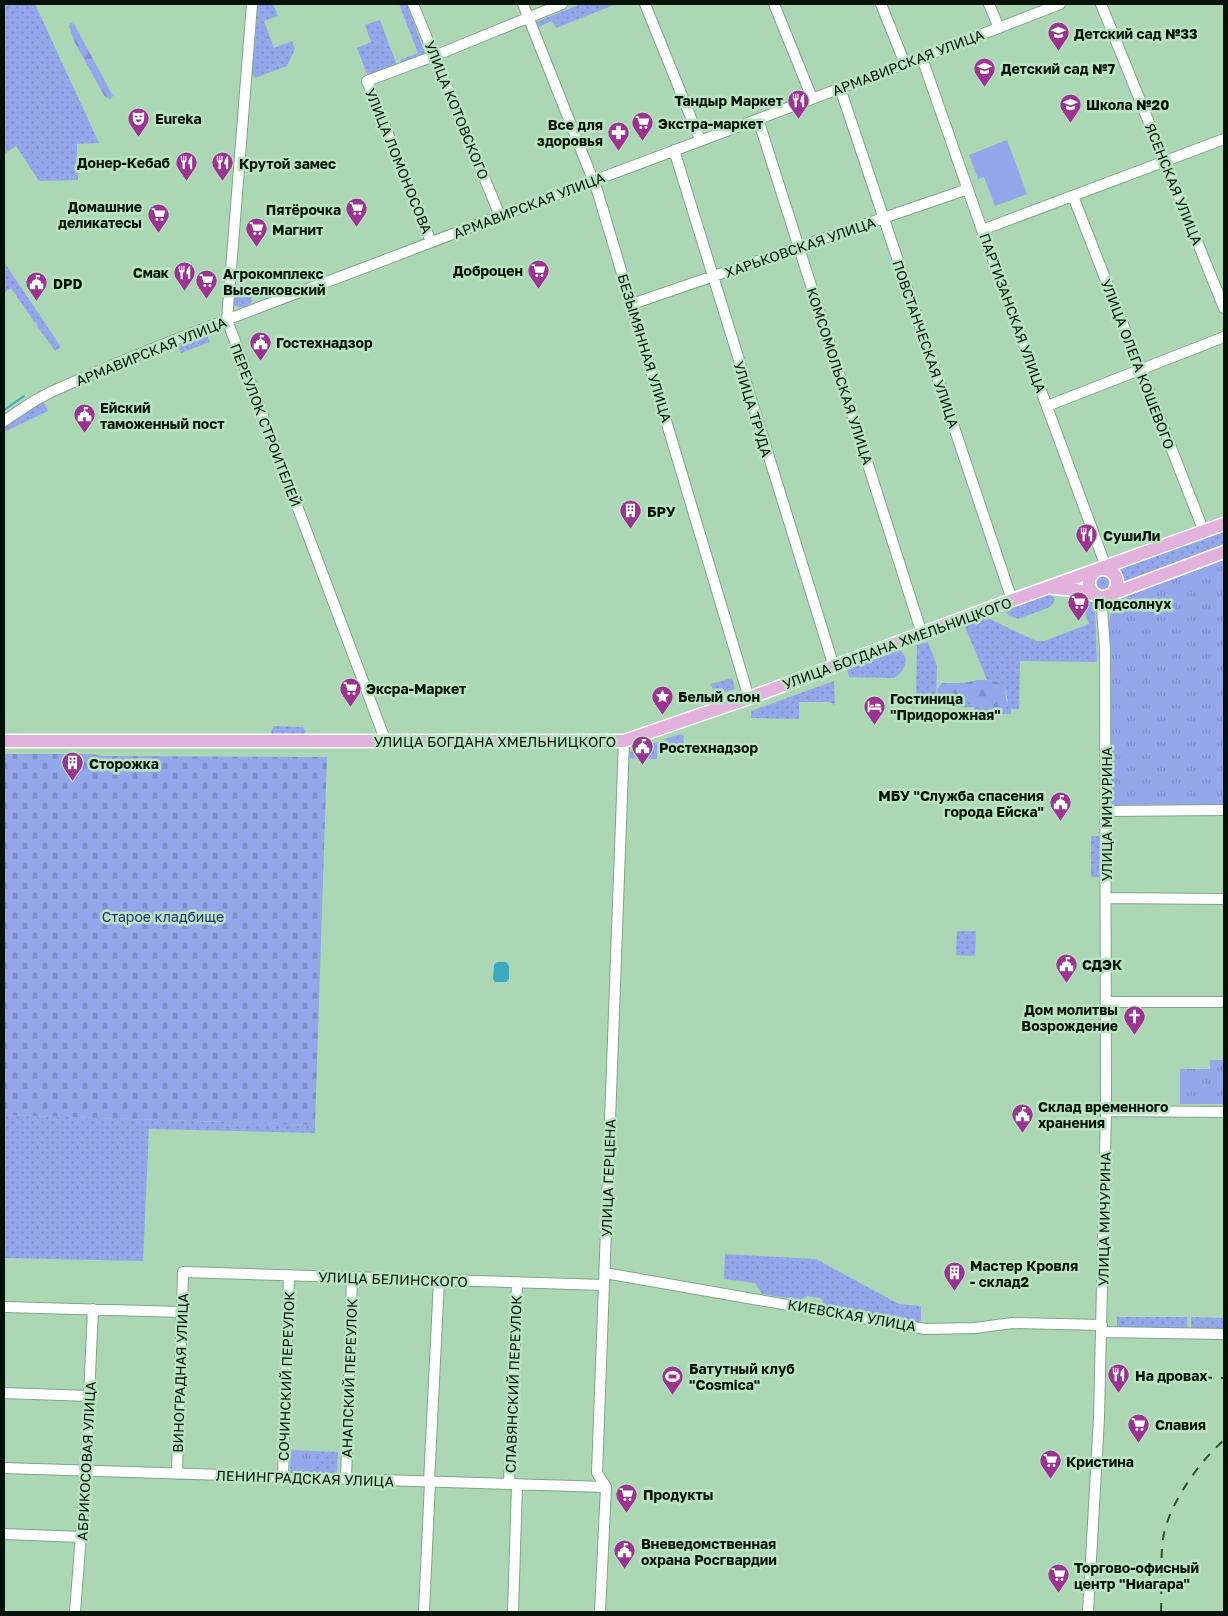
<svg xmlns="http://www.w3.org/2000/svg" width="1228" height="1616" viewBox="0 0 1228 1616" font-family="'Golos Text',sans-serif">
<defs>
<pattern id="grass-dots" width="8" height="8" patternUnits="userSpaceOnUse" patternTransform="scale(1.25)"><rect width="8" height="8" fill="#94a7eb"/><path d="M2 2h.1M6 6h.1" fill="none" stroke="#7e8fc8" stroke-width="1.8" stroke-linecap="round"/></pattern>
<pattern id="forest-firs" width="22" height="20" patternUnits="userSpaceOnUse" patternTransform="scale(1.25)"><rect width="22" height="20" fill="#94a7eb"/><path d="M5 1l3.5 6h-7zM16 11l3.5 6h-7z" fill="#7e8fc8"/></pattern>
<pattern id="cemetery-stones" width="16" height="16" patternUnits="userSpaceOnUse" patternTransform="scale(1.25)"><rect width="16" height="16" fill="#94a7eb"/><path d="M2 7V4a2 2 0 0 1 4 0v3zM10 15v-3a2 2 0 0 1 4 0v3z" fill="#7e8fc8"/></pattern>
<pattern id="park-tufts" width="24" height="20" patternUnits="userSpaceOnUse" patternTransform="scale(1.25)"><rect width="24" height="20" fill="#94a7eb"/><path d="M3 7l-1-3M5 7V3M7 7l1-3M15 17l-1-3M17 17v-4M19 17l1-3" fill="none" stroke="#7e8fc8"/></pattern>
</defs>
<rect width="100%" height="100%" fill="#abd7b5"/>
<path fill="url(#grass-dots)" d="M4,4h31l64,139 -22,1 1,36 -39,1 -23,-35 -12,8z
M258,4h15l5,12 -14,5 10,27 18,-7 3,8 -8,17 -32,12 -3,-4z
M399,4h8l19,52 -24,9 -2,-5 18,-7z
M581,4h35l-60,24 -4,-7 -14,6 -2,-5z
M380,20l18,48 -29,11 -12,-31 14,-6 -6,-17z
M4,262l57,85 -6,4 -17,-24 -2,-5 -1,1 -24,-35 -7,5z
M241,287l9,4 2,10c-4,8 -13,7 -20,3l2,-15z
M206,333l4,9 -29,11 -2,-6 4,-5z
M43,401l5,10 -44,21 1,-6z
M1224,529v19l-98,36 -6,-6v-7l4,-5z
M1094 583a9 9 0 1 1 18 0a9 9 0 1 1-18 0Z
M1048,595l5,1 2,4 -5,7 -32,12 -8,-3 -4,-4 1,-3z
M1089,600l4,3 2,6 2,53 -77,-1 -1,48h-8v5h-37v-7c-11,0 -29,2 -36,-9l37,7c10,5 25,6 33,-4l-3,-12 -3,-6 -15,-3 -23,-56 15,-6 11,1 46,22h8l45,-17 -8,-22z
M928,642l9,24 -1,38 -20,-1 1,-58z
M895,648l6,3 5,7c0,9 -4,15 -12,20l-45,-1 -3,-12z
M732,678l3,11 -20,6 -4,-11z
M834,681l1,24 -5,-3h-31v17l-48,-1v-7z
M274,726l29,1 3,5 -3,5 -30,-1 -2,-4z
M681,734l3,2 -1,9 -25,-1 -1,15 -29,-1 1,-5 3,-3z
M1091,836h8v41h-8z
M957,931h19l-1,25 -19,-1z
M4,1115l311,10v8l-166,-4 -6,132 -139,-3z
M725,1254l91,5 83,45 22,2v14l-3,3 -93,-17 -4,-8 -14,-2 -6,4 -39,-6 -7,-11 -31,-4z
M1117,1317h70l1,13 -69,-1 -2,-3z
M1191,1317l33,1v12h-33z
M314,1451l24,1 -1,23 -47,-1v-5l23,1z"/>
<path fill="url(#forest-firs)" d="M71,23l3,1 39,72 -3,3 -5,-2 -31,-56 -5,-15z
M977,680h10l15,3 3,6 2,14 -9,6 -7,-1 -7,2 -9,-5 -35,-6 -3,-3 1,-8 4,-5h22z"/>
<path fill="url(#cemetery-stones)" d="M4,754h87l11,2 225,1 -12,368 -311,-10z"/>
<path fill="url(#park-tufts)" d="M1224,557v247l-112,1 -3,-182c3,-29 23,-30 46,-40l3,1 30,-11 1,-4z
M1210,1060h14v44h-44v-35h30z
M291,1450l23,1 -1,19 -23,-1z"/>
<path fill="#94a7eb" d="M1007,140l20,54 -32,12 -11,-29 -6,2 -9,-24z"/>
<path fill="#3aabbe" d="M497,962h9l3,4v13l-3,3h-11l-2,-3 1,-14z"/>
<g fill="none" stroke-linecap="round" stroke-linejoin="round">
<path stroke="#3aabbe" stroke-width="2" d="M4,410l20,-14"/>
<defs>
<path id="minor" d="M252,4l-25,316 159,422
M413,4l87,212
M523,4l74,186 152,508
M645,4l55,136
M774,4l38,94
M881,4l24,60
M989,4l10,24
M1101,4l123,304
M922,58l60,172 124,337
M840,88l172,512
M758,119l164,515
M674,150l160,517
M1073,196l131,336
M982,230l242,-91
M431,242l-64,-161 67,-25 128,-52
M632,304l336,-115
M1047,406l177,-69
M4,421l30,-20 17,-9c111,-50 226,-91 339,-134 223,-86 448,-167 670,-254
M1107,811l117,-1
M1106,898l118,1
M1106,1002h118
M1106,1111l118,1
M605,1273l320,56 50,-1 37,-5 90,2
M4,1307l178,5
M1102,1332l122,2
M4,1393l85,3
M4,1468l602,19
M177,1474l6,-202 421,13
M283,1477l6,-202
M346,1479l6,-202
M429,1482l10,-202
M509,1484l8,-201
M4,1534l78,3
M75,1612l10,-129 8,-174
M424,1612l6,-130
M513,1612l4,-127
M600,1612l6,-125 -9,-14 27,-732
M1088,1612l11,-194 7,-307 -1,-462 -3,-41 -7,-13"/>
<path id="major" d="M1089 583a14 14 0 1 1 28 0a14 14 0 1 1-28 0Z
M1053,588l24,2 18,5
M1109,595l115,-43
M4,741h620l125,-43 233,-87 242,-87"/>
</defs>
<use href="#minor" stroke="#7da787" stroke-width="12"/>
<use href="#major" stroke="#fff" stroke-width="15"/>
<use href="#minor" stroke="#fff" stroke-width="10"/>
<use href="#major" stroke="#e2b2dc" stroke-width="12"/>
<path stroke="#344b39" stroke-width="2" stroke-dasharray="9 9" stroke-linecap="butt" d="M1167,1377l57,1
M1161,1612c1,-24 -1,-49 2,-73 5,-34 36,-77 61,-99"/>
</g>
<defs>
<symbol id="school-pin" viewBox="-11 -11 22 30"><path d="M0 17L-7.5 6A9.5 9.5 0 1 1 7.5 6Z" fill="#9d3293" stroke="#b8e4c2"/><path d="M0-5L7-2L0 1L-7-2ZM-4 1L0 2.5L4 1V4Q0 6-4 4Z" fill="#fff"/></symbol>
<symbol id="restaurant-pin" viewBox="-11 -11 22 30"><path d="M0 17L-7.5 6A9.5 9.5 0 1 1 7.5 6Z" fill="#9d3293" stroke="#b8e4c2"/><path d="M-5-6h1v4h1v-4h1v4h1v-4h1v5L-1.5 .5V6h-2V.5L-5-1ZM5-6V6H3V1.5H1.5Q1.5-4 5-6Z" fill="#fff"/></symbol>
<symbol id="theatre-pin" viewBox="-11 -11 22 30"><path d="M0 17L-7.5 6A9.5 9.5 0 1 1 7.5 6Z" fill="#9d3293" stroke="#b8e4c2"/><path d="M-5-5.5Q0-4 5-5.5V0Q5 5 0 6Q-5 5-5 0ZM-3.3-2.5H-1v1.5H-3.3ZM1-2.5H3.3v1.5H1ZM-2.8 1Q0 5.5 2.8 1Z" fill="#fff"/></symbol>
<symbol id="supermarket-pin" viewBox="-11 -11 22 30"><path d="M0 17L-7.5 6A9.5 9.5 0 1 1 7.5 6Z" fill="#9d3293" stroke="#b8e4c2"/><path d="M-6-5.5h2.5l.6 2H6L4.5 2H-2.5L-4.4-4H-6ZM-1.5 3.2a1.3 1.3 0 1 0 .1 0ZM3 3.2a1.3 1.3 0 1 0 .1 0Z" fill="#fff"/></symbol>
<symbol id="pharmacy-pin" viewBox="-11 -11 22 30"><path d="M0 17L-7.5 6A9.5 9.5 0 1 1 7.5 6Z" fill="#9d3293" stroke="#b8e4c2"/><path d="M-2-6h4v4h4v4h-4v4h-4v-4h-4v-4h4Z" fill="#fff"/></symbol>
<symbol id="civic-pin" viewBox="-11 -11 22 30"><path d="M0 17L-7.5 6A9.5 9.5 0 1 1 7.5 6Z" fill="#9d3293" stroke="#b8e4c2"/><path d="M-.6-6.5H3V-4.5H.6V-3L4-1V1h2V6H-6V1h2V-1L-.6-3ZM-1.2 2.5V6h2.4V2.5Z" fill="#fff"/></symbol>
<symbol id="building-pin" viewBox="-11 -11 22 30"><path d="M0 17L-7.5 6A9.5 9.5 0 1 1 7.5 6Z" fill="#9d3293" stroke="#b8e4c2"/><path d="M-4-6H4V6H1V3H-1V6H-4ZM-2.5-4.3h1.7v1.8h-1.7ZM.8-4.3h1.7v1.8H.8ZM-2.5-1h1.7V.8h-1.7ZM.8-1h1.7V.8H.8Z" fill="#fff"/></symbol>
<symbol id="sight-pin" viewBox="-11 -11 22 30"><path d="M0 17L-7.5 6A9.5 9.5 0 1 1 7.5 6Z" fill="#9d3293" stroke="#b8e4c2"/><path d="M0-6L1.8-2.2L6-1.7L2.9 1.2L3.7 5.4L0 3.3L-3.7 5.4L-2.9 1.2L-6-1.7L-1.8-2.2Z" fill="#fff"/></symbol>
<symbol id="hotel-pin" viewBox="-11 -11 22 30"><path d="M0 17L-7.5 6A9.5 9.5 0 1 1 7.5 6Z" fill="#9d3293" stroke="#b8e4c2"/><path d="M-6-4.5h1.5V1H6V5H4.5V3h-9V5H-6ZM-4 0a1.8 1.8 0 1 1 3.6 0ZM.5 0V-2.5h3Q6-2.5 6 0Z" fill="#fff"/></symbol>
<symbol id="church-pin" viewBox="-11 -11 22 30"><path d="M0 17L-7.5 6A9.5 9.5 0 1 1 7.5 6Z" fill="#9d3293" stroke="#b8e4c2"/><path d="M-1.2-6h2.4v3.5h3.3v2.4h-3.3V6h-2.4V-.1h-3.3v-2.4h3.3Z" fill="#fff"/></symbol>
<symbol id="stadium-pin" viewBox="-11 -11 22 30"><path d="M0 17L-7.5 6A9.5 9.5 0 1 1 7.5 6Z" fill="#9d3293" stroke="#b8e4c2"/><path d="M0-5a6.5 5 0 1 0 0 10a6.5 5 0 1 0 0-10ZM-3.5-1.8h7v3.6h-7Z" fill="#fff"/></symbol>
</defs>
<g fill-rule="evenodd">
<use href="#school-pin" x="1046" y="20" width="25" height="34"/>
<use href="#school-pin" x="972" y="56" width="25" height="34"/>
<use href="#restaurant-pin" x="786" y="88" width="25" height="34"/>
<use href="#school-pin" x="1058" y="92" width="25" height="34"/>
<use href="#theatre-pin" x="126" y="106" width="25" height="34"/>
<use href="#supermarket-pin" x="630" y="110" width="25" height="34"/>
<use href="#pharmacy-pin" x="606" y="120" width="25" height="34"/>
<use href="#restaurant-pin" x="174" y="150" width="25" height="34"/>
<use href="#restaurant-pin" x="210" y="150" width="25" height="34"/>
<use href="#supermarket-pin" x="344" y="196" width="25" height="34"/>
<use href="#supermarket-pin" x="146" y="202" width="25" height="34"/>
<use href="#supermarket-pin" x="244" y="216" width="25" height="34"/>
<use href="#supermarket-pin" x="526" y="258" width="25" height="34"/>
<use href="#restaurant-pin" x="172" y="260" width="25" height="34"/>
<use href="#supermarket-pin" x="194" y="268" width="25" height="34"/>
<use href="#civic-pin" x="24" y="270" width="25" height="34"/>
<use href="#civic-pin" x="248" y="330" width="25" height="34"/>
<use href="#civic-pin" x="72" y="402" width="25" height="34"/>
<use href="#building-pin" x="618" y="498" width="25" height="34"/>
<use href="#restaurant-pin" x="1074" y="522" width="25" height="34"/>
<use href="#supermarket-pin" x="1066" y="590" width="25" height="34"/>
<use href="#supermarket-pin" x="338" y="676" width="25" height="34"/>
<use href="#sight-pin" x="650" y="684" width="25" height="34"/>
<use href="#hotel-pin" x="862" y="694" width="25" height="34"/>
<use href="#civic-pin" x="630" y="734" width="25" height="34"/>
<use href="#building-pin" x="60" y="750" width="25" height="34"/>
<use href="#civic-pin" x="1048" y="790" width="25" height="34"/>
<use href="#civic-pin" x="1054" y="952" width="25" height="34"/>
<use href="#church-pin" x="1122" y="1004" width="25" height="34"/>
<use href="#civic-pin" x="1010" y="1102" width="25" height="34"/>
<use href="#building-pin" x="942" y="1260" width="25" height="34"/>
<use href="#restaurant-pin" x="1106" y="1362" width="25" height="34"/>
<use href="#stadium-pin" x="660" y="1364" width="25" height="34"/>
<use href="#supermarket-pin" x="1126" y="1412" width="25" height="34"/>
<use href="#supermarket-pin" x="1038" y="1448" width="25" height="34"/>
<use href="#supermarket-pin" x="614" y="1482" width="25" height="34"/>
<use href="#civic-pin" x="612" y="1538" width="25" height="34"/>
<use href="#supermarket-pin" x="1046" y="1562" width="25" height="34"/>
</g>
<g text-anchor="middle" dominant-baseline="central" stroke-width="5" stroke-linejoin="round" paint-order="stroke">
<g font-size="14" font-weight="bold" fill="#041207" stroke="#b8e4c2" text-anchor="start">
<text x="1074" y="33">Детский сад №33</text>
<text x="1001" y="68">Детский сад №7</text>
<text x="783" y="100" text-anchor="end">Тандыр Маркет</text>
<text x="1086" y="104">Школа №20</text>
<text x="155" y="118">Eureka</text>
<text x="658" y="123">Экстра-маркет</text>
<text x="603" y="124" text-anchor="end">Все для<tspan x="603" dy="16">здоровья</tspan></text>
<text x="170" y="162" text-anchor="end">Донер-Кебаб</text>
<text x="239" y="163">Крутой замес</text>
<text x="142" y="206" text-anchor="end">Домашние<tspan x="142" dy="16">деликатесы</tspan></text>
<text x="341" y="209" text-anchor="end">Пятёрочка</text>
<text x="272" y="229">Магнит</text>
<text x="523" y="270" text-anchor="end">Доброцен</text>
<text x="169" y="272" text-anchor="end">Смак</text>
<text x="223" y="273">Агрокомплекс<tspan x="223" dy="16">Выселковский</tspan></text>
<text x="53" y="283">DPD</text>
<text x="276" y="342">Гостехнадзор</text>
<text x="100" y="407">Ейский<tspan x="100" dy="16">таможенный пост</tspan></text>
<text x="647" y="511">БРУ</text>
<text x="1103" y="535">СушиЛи</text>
<text x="1094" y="603">Подсолнух</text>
<text x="366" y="688">Эксра-Маркет</text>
<text x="678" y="696">Белый слон</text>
<text x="890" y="698">Гостиница<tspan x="890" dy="16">"Придорожная"</tspan></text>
<text x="659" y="747">Ростехнадзор</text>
<text x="89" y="763">Сторожка</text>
<text x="1044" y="795" text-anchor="end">МБУ "Служба спасения<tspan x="1044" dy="16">города Ейска"</tspan></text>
<text x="1082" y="964">СДЭК</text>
<text x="1118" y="1009" text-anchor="end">Дом молитвы<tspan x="1118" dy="16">Возрождение</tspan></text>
<text x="1038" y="1106">Склад временного<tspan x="1038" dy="16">хранения</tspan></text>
<text x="970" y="1265">Мастер Кровля<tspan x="970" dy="16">- склад2</tspan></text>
<text x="689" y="1368">Батутный клуб<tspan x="689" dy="16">"Cosmica"</tspan></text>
<text x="1135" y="1375">На дровах</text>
<text x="1155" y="1424">Славия</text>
<text x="1066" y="1461">Кристина</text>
<text x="643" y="1494">Продукты</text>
<text x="641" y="1543">Вневедомственная<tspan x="641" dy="16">охрана Росгвардии</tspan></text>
<text x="1074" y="1567">Торгово-офисный<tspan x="1074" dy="16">центр "Ниагара"</tspan></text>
</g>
<g font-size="14" fill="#041207" stroke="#b8e4c2">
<text transform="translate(908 62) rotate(-21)">АРМАВИРСКАЯ УЛИЦА</text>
<text transform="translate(457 110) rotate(68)">УЛИЦА КОТОВСКОГО</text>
<text transform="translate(399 161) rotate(68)">УЛИЦА ЛОМОНОСОВА</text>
<text transform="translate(1174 184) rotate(68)">ЯСЕНСКАЯ УЛИЦА</text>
<text transform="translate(529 205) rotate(-21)">АРМАВИРСКАЯ УЛИЦА</text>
<text transform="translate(800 247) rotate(-19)">ХАРЬКОВСКАЯ УЛИЦА</text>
<text transform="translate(1013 313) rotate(70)">ПАРТИЗАНСКАЯ УЛИЦА</text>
<text transform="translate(926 344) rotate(71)">ПОВСТАНЧЕСКАЯ УЛИЦА</text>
<text transform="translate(645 348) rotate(73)">БЕЗЫМЯННАЯ УЛИЦА</text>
<text transform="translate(151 351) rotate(-22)">АРМАВИРСКАЯ УЛИЦА</text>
<text transform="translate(1138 364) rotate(69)">УЛИЦА ОЛЕГА КОШЕВОГО</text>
<text transform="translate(840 376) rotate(72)">КОМСОМОЛЬСКАЯ УЛИЦА</text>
<text transform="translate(753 409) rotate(73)">УЛИЦА ТРУДА</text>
<text transform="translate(266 425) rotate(69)">ПЕРЕУЛОК СТРОИТЕЛЕЙ</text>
<text transform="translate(897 643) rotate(-20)">УЛИЦА БОГДАНА ХМЕЛЬНИЦКОГО</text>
<text x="495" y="741">УЛИЦА БОГДАНА ХМЕЛЬНИЦКОГО</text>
<text transform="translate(1106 814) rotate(-90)">УЛИЦА МИЧУРИНА</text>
<text transform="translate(608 1178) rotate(-88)">УЛИЦА ГЕРЦЕНА</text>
<text transform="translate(1104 1219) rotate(-89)">УЛИЦА МИЧУРИНА</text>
<text transform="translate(393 1279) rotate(2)">УЛИЦА БЕЛИНСКОГО</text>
<text transform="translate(852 1315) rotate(10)">КИЕВСКАЯ УЛИЦА</text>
<text transform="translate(180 1373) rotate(-88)">ВИНОГРАДНАЯ УЛИЦА</text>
<text transform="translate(286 1376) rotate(-88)">СОЧИНСКИЙ ПЕРЕУЛОК</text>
<text transform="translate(349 1378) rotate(-88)">АНАПСКИЙ ПЕРЕУЛОК</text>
<text transform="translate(513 1384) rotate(-88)">СЛАВЯНСКИЙ ПЕРЕУЛОК</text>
<text transform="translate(86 1461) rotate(-87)">АБРИКОСОВАЯ УЛИЦА</text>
<text transform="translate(305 1478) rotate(2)">ЛЕНИНГРАДСКАЯ УЛИЦА</text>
</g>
<g font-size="14" fill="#25307f" stroke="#b8e4c2">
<text x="163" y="916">Старое кладбище</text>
</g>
</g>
<rect width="1228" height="1616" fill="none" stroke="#041207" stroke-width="10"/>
</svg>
